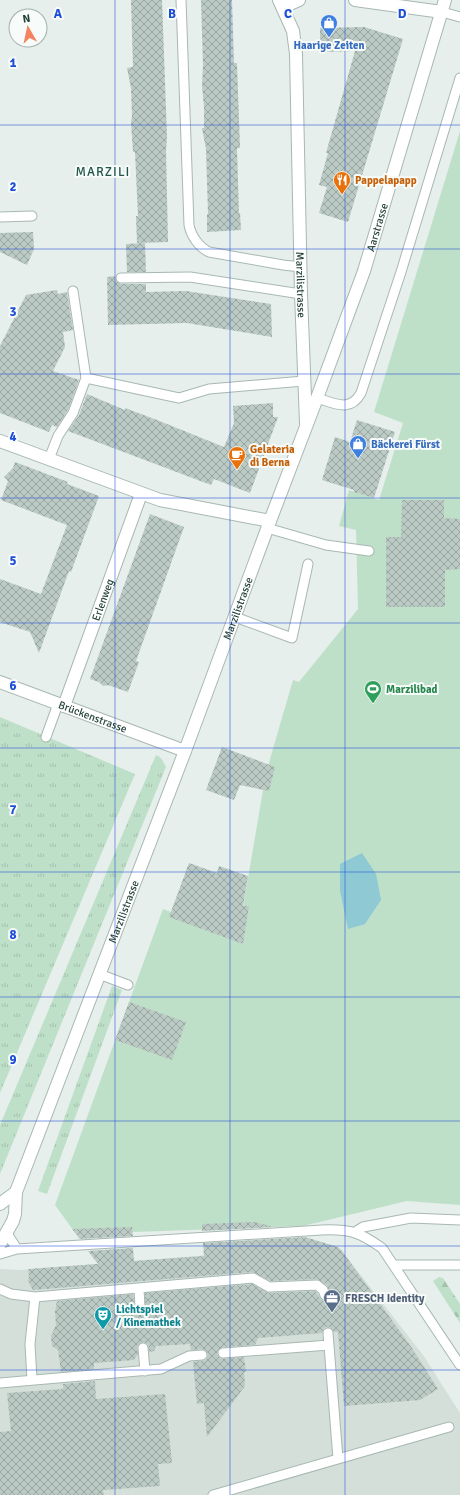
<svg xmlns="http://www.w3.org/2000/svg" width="460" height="1495" viewBox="0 0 460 1495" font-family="Signika,sans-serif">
<defs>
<pattern id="grass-tufts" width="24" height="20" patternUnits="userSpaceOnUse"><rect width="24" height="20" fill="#bfe0c8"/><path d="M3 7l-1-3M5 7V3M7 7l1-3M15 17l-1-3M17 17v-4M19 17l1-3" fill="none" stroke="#a4c1ad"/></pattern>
<pattern id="forest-firs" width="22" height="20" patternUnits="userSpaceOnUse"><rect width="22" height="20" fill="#bfe0c8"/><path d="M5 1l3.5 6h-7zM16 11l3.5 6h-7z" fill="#a4c1ad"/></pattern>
<pattern id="building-cross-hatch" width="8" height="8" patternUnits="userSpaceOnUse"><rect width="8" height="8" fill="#bbcac4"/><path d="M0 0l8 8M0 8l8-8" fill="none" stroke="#98a6a0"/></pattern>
</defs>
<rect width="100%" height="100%" fill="#e6efeb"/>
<path fill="#d4dfda" d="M333,1245l9,6 81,104 37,58v82h-460v-226l20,1z"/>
<path fill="url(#grass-tufts)" d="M0,717l135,57 -135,319z
M156,755l5,3 5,9 -166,407v-49z
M112,986l10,4 -75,204 -9,-3z"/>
<path fill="url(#forest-firs)" d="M439,1277l4,1 17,26v19l-27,-42z"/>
<path fill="#bfe0c8" d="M460,131v1074l-53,-4 -104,25 -227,8 -21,-29 108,-296 75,28 25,-147 7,-31 23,-79 6,2 59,-73 -2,-79 -17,-4 10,-36 30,10 24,-77 -29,-11z"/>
<path fill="#8ec9d4" d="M362,853l14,21 5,26 -16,24 -17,5 -8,-38v-27z"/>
<path fill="url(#building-cross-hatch)" d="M131,0h31l5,137 -1,14 2,91 -31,1 -1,-27h2l-3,-64h-2l-2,-30 1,-6 -1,-28 -4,-20 6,-1z
M201,0h31l2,63h3l3,85h-3l2,65h1l1,17 -34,2v-18h1l-2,-65 -4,-21h2v-21l-2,-21 1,-21z
M364,27l39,12 -55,183 -29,-9 8,-26 -8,-2 9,-32h-2l29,-102 -35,1v-24z
M33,232l1,17 -7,16 -27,-13v-19z
M145,243l1,29h-19l-1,-28z
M115,276l1,5 5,3h25v8l40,-1 85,13 1,33 -85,-14 -79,2 -1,-48z
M57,290l1,4 9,-2 6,38 -10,2 2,15 -12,24 26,9 -11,30 -11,17 -5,-2 -3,7 -49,-19v-67l26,-51z
M87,394l38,16v-2l32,12 67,27 10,-24 -1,-17 40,-3v14h5l-28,76 -36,-14 -3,6 -143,-54 11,-16z
M357,420l38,12 -21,66 -20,-6v-2l-32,-10 13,-43 15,5z
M15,462l53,20 -1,2 32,12 -28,76 -2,-1 -30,82 -9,-21 -30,-10v-43l41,15 26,-69 -66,-25 7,-19 -4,-4 9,-9z
M402,500h42v18l16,1v50l-15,1v37h-59v-70h15z
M150,514l34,13 -48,134 3,1 -11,30 -20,-7 -5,1 -4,-4 -9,-3z
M222,747l53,20 -6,24 -29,-6 -6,15 -28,-10z
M189,863l28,10 2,-7 29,10 -5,30h6l-6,38 -74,-27z
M129,1002l57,20 -14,38 -57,-20z
M255,1222l18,5 -71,4v-7z
M132,1227l1,9 -53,3 -8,-10z
M305,1237l33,10 4,4 70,97 26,41 -18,11 -76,6 -6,-74h-4l-3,-4 -4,-1 -3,1 -2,5 -64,5 -3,7 -32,2 -5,3 -1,4 4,5 23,-2 2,15h-2l1,14 -38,51 -3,-34 -7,1 -4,-42 13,-2 2,-5 -1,-4 -5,-2 -11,1 -1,-6 -34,2 -2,5 -5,1 -1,-8 -6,-2 -5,4 1,8 -4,6 -40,3v6l-33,3 -3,-22 -6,-4 -1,-10 5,-11 -1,-13 2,-11 76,-7 2,17 6,3 4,-4v-17l107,-9 17,9 46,-2 6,8 4,2 3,-1 3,-4 -4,-11 -10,-6 -47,2 -18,-9 -219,18 -5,-9 1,-4 -1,-8 70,-5 -10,-13 45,-3 1,13 70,-5 -1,-13z
M95,1381l1,18 69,-5 7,69 -14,1 2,22 -57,4 1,5h-104v-63l11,-1 -4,-38 56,-4v-5z"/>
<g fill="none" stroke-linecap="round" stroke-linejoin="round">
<defs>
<path id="lane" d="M181,0l8,225c2,11 10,22 20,27l74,13 18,2
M442,12l18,5
M0,217l32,-1
M121,278l69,-1 111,17
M86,378l93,20 30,-9 95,-8
M317,398c17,5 33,15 44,-5l40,-121 59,-194
M49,459l9,-23 15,-23 13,-35 -13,-87
M267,528l59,17 43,6
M235,617l57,21 16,-74
M46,737l12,-33
M99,974l29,11
M6,1232l11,17
M355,1232l8,-5 48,-9 49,2
M0,1254l17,-5 305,-19c29,-1 37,2 60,18l78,117
M394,1265h66
M139,1288l1,20
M0,1289l11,5 24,3 218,-19 16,9 48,-2 6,5 2,5
M328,1333l10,126
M143,1348l2,23
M223,1353l106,-8
M32,1380l-2,-36 5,-47
M0,1383l161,-14 28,-13 13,-1
M213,1495l236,-68"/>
<g id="street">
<path id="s1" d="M279,0l14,31 3,23 5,240 5,129"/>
<path d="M355,0l87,12"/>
<path d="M283,7l16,-7"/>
<path d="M0,441l160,59 110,21"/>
<path id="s2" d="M0,682l185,69"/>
<path id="s3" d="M64,706l77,-212"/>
<path d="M0,1204l16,-12"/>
<path id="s4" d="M0,1244l13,-23 2,-7 1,-22 169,-441 85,-230 47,-123 47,-127 81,-271"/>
</g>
</defs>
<use href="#lane" stroke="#a8b8b2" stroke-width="11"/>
<use href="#street" stroke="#a8b8b2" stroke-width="14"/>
<use href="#lane" stroke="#fff" stroke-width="9"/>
<use href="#street" stroke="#fff" stroke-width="12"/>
</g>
<path fill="none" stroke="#1d4ed8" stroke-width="1" stroke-opacity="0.55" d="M115,0v1495M230,0v1495M345,0v1495M0,125h460M0,249h460M0,374h460M0,498h460M0,623h460M0,748h460M0,872h460M0,997h460M0,1121h460M0,1246h460M0,1370h460"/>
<defs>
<symbol id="shop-pin" viewBox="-11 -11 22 30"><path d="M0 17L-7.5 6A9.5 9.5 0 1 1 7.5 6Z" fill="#3f7fe0" stroke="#f7fbf9"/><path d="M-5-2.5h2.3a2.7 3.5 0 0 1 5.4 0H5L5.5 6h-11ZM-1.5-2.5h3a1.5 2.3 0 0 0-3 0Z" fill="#fff"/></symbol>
<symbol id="restaurant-pin" viewBox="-11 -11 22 30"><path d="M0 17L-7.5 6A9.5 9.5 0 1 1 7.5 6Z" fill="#e8710a" stroke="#f7fbf9"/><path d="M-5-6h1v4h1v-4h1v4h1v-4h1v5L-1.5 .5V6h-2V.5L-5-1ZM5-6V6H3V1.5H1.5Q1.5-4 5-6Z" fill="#fff"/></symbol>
<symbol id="cafe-pin" viewBox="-11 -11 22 30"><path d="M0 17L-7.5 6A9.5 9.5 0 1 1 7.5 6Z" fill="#e8710a" stroke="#f7fbf9"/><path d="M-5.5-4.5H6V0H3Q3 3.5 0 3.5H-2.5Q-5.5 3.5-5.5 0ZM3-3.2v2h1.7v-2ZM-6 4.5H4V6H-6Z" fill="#fff"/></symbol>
<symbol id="stadium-pin" viewBox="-11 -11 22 30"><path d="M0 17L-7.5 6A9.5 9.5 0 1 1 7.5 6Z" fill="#2e9e5b" stroke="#f7fbf9"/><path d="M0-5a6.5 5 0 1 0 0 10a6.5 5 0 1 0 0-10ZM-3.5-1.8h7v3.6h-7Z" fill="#fff"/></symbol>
<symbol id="office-pin" viewBox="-11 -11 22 30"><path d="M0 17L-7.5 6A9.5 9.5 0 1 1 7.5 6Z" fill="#5c6f8a" stroke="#f7fbf9"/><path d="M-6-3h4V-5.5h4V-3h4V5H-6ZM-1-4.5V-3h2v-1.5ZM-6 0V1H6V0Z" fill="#fff"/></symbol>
<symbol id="theatre-pin" viewBox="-11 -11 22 30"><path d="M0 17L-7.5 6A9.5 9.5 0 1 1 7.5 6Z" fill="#0f9aa8" stroke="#f7fbf9"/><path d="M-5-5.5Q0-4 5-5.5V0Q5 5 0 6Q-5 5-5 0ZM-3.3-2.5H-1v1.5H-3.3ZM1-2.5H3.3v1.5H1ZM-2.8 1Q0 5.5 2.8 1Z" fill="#fff"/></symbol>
</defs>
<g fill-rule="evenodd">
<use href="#shop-pin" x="319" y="13" width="20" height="27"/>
<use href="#restaurant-pin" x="332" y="170" width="20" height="27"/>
<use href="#shop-pin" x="348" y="434" width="20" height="27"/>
<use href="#cafe-pin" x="227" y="445" width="20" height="27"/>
<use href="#stadium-pin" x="363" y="679" width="20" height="27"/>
<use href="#office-pin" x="322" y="1288" width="20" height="27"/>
<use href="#theatre-pin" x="93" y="1305" width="20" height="27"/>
</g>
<g text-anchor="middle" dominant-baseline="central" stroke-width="4" stroke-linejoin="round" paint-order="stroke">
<g font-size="11" font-weight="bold" fill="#366cbe" stroke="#f7fbf9">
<text x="329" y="45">Haarige Zeiten</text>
<text x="371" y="444" text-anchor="start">Bäckerei Fürst</text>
</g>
<g font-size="11" font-weight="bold" fill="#c56008" stroke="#f7fbf9" text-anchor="start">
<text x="355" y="180">Pappelapapp</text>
<text x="250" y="449">Gelateria<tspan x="250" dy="13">di Berna</tspan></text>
</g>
<g font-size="11" fill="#24423a" stroke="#f7fbf9">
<text stroke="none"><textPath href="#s4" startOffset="1086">Aarstrasse</textPath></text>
<text stroke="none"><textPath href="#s1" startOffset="288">Marzilistrasse</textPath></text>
<text stroke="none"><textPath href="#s3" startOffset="113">Erlenweg</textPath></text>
<text stroke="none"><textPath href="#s4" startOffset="680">Marzilistrasse</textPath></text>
<text stroke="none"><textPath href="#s2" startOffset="99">Brückenstrasse</textPath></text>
<text stroke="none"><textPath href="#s4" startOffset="356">Marzilistrasse</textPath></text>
</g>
<g font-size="11" font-weight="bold" fill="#27864d" stroke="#f7fbf9" text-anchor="start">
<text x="386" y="689">Marzilibad</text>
</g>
<g font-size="11" font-weight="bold" fill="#4e5e75" stroke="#f7fbf9" text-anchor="start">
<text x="345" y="1298">FRESCH Identity</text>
</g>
<g font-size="11" font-weight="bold" fill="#0d838f" stroke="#f7fbf9" text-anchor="start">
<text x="116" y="1309">Lichtspiel<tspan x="116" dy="13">/ Kinemathek</tspan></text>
</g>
<g font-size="13" letter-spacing="1" fill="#1f5548" stroke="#f7fbf9">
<text x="103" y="172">MARZILI</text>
</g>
</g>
<g font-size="13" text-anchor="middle" font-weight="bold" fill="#1d4ed8" stroke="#f7fbf9" stroke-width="4" stroke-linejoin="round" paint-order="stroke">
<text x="58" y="18">A</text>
<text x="172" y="18">B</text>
<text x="288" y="18">C</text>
<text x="402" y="18">D</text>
<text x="13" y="67">1</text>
<text x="13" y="191">2</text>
<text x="13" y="316">3</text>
<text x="13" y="441">4</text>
<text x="13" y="565">5</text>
<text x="13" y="690">6</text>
<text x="13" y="814">7</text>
<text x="13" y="939">8</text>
<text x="13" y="1064">9</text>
</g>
<g transform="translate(28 28) rotate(351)"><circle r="19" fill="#f7fbf9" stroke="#a3b1ad"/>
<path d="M0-3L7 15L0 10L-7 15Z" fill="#f4845f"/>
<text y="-6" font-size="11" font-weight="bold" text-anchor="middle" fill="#24423a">N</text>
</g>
</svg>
